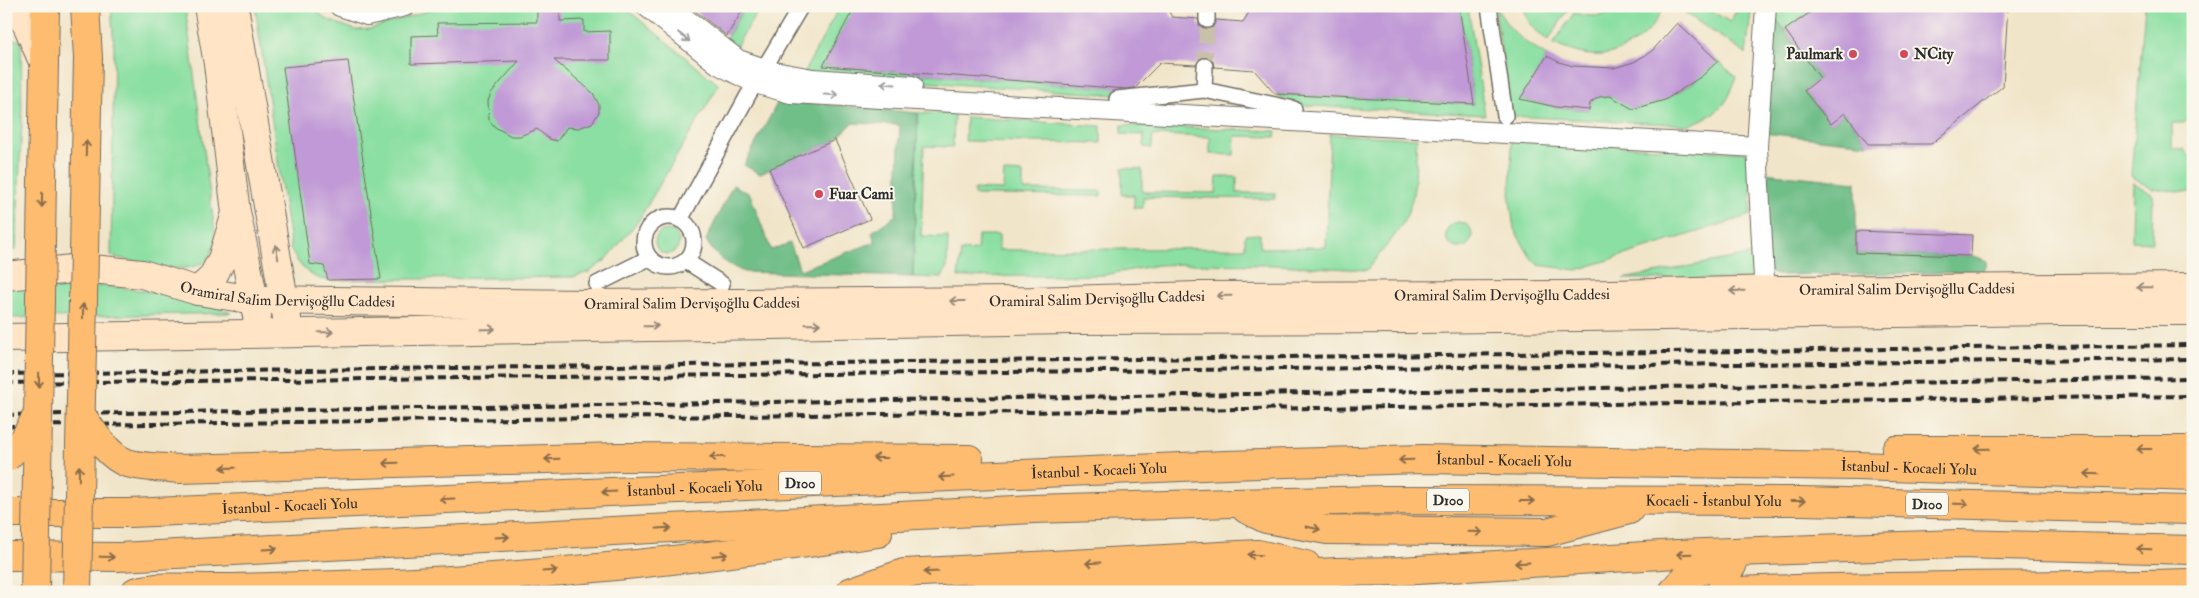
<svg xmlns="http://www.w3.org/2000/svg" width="2199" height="598" viewBox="0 0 2199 598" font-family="'IM FELL Double Pica',serif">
<rect width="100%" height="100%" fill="#fbf7ec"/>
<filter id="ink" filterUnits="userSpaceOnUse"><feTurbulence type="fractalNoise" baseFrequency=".02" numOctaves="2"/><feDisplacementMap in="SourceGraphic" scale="10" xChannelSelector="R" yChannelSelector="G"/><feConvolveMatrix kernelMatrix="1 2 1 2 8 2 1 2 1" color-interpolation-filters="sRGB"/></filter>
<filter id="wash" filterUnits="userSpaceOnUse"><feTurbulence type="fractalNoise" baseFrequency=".0096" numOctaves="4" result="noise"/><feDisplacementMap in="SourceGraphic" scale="20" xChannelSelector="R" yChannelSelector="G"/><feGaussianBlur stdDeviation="1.12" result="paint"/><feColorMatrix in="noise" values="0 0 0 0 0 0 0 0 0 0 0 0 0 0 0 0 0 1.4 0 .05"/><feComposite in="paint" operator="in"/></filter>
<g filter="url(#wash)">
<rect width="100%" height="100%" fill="#f1e5c9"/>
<path fill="#8bdfa2" stroke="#5b8566" d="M111,6h74l31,235c-3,6 -6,16 -11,20 -20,17 -70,0 -94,-5l3,-209z
M255,6h55l18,14 28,10 14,-1 72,-23h181l96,79 -81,136 -32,39 -17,12 -16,5 -248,3c-17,-3 -27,-16 -34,-30z
M745,6h16l-26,42 -10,-7z
M840,6h15l-32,60 178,14 2,-18 24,2 -1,18 108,7 -18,6 -313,-21z
M1459,6h9l17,109 -189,-10 -21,-11 199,10z
M1495,6c16,26 25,34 52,50l-26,43 35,8 32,3c7,-26 32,-10 45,-1 35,-7 60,-24 85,-48l18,16c-9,31 -18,36 -47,48l-179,-9z
M1521,6h47l1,2 -21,33 -17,-15z
M1619,6h44c-9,26 -34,45 -61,49 -16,2 -34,-5 -49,-11l21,-31c17,4 32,6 45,-7z
M1682,6h21l27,16 9,-16h13l-6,48 -65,-44z
M1771,6h45v2l-31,22 -14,-17z
M2145,6h39l9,3v106l-9,8h-12v25l11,1 10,10v33l-41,-3 -21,-13z
M6,40h15l1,80 -6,130 -10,1z
M918,113l36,1 -1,33 -29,-1 -3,90 27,1 -1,30 -5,11 -29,-1z
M966,117l135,9v17l-136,-2z
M1122,125l154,6 -1,6 -40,-1 -1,19 -24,-1v-17l-57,-2 -1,13 -8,-1v-12l-23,-1z
M1330,134l87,4c-2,22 0,47 -7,69 -7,23 -29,44 -43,63l-91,-5 -90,-1 -28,1 -54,10 -146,2 3,-26 16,-1 1,-15h21v15l246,-2v-13l15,-1v14l66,-1z
M1512,140l239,13v62l-174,55 -39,-5 -7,-7 -17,-29 -4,-29z
M1122,168l20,1v23l74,1 1,-16h20v16h38v6l-132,-2v11h-9v-13h-12z
M1004,172l19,1v17l78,1v5l-127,-1v-6l29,1z
M2133,182l20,13 -1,47 -20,-1z
M1446 235a13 13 0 1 1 26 0a13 13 0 1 1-26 0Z
M655 242a12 12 0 1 1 24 0a12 12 0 1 1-24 0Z
M1753,254l1,25h-131z
M37,284c65,-1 134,6 195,29l-226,5v-31z"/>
<path fill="#70be88" stroke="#4e745a" d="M1771,13l49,65 -16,13 27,33 14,-11 23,31 -105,-11z
M779,100l139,13 -5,164 -169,-5c-17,-8 -29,-15 -38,-32l27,-55 17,9 21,56 19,-7 10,27 75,-28 -3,-10 24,-17 4,-90 -47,-2 -18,17 -75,34 -16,-9z
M1763,173l93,9v71l118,3 13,5 -1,6 -4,5 -206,3 -7,-3z"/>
<g id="blocks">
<path fill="#c099d6" d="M537,6h23v15l24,-1v12l26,-1v29h-56l39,33 6,12v7l-7,11 -13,5 -12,-1 -10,14 -8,-2 -12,-10 -17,7h-9l-16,-9 -6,-7 -1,-19 3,-8 28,-32 -108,3v-28l27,-1 -1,-12 100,-1z
M689,6h56l-18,30z
M855,6h311l6,11 26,2 1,6 8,4 5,-1 4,-8 27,2 10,-16h206l15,98 -199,-10 -21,-24 -40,-3 -1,-6 -7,-4 -6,1 -4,7 -36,-2 -25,25 -8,1 -304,-23z
M1819,6h189l-5,80 -72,58h-63l-23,-31 -14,11 -27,-33 16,-13 -35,-48z
M1677,23l41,38 -16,15 -37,24 -32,9 -23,-13 -11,1 -9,6 -1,7 -33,-3 -36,-8 27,-43 12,6 14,4 41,2 20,-6 18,-11z
M348,61l33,218 -53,1 -4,-14 -14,-2 -27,-197z
M835,140l35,79 -66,29 -35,-79z
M1856,231l116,4 -1,21 -115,-3z"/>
</g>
</g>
<g filter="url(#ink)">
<use href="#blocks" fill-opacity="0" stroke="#706c62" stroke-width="1"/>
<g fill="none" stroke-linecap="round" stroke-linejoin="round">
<path stroke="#c9c0a9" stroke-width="15" stroke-dasharray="15 8" stroke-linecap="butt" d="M1205,66l2,-46"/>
<defs>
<path id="pedestrian" d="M1489,6l16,110
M1207,20v-14
M1204,90l1,-24
M1117,99l87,-9 90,19
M644 242a25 25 0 1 1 50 0a25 25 0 1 1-50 0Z
M680,220l67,-123 54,-91
M686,261l36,23
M597,284l52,-26"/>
<path id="minor" d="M340,6l27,9 38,-9
M646,6l72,58 37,19 36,10 966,54
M669,6l69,54 36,12 39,7 99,7
M1766,6l-9,141 7,132 3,6 12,5"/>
<g id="secondary">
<path d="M14,6l13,19 17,39"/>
<path d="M234,6l53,312"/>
<path d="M237,216l20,100"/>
<path id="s1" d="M6,276l76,-8 60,6 56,17 56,9 332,4 446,-3 166,-5 370,-1 211,-5 414,-3"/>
<path d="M198,291l14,-13 10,-19 14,-46 -18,-149 -10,-58"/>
<path d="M6,338l1064,-18 352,-1 635,-8h136"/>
</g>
<path id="primary" d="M44,64l1,-58
M850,592l54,-19 354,-19 48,11
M984,592l353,-20 63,-1 277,-17 281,-10 235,6
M1673,592c13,-21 35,-25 59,-26
M1720,592c157,-8 315,-5 473,-9"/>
<g id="trunk">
<path d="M1896,450h297"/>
<path d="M619,457l350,2"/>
<path d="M1246,509l20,10 61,11 220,2 82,-22"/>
<path id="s2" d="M6,513h124l1096,-48 196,-6 435,7 336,11"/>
<path id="s3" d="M6,556l113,1 914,-48 200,-6 152,-3 417,1 391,9"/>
<path d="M135,592c28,-8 62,-3 91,-4 56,-1 113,-3 170,-5 161,-8 322,-26 482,-50"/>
</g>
</defs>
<use href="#pedestrian" stroke="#706c62" stroke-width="18"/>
<use href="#minor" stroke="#706c62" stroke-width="22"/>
<use href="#secondary" stroke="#706c62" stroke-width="30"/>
<use href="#primary" stroke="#706c62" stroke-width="30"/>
<use href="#trunk" stroke="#706c62" stroke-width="30"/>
<use href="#pedestrian" stroke="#fff" stroke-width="15"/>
<use href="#minor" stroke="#fff" stroke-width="20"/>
<use href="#secondary" stroke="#ffe4c6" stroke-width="28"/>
<use href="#primary" stroke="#febc70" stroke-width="28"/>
<use href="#trunk" stroke="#febc70" stroke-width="28"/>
<path stroke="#2b2b2b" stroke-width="4" stroke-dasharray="8 4" stroke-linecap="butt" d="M6,374l2187,-29
M6,383l2187,-24
M6,415l2187,-37
M6,426l2187,-30"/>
<defs>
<path id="primary-bridge" d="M35,592l9,-528
M77,592l11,-534 -3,-52"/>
<path id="trunk-bridge" d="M81,415c12,16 26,41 46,48 16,5 36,4 52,6l440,-12
M6,458l17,-17 15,-27"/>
</defs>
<use href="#primary-bridge" stroke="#706c62" stroke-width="30" stroke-linecap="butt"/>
<use href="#trunk-bridge" stroke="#706c62" stroke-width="30" stroke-linecap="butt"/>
<use href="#primary-bridge" stroke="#febc70" stroke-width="28"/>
<use href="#trunk-bridge" stroke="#febc70" stroke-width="28"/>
</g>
<defs><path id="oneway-shaft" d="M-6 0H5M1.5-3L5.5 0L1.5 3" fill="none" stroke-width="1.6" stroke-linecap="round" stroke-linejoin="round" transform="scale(1.25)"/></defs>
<g stroke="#a0a0a0">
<use href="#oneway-shaft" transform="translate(684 37) rotate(38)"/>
<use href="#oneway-shaft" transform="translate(888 84) rotate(-176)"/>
<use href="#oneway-shaft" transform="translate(831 95) rotate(3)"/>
</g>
<g stroke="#8a6c4a">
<use href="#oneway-shaft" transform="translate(86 148) rotate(-89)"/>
<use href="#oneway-shaft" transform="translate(42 200) rotate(91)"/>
<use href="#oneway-shaft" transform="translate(83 311) rotate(-89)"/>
<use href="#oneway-shaft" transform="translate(39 380) rotate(91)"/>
<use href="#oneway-shaft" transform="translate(1982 449) rotate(179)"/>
<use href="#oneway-shaft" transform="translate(2144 449) rotate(-180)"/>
<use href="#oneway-shaft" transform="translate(717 457) rotate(-180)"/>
<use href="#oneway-shaft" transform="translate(880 458) rotate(-180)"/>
<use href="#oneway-shaft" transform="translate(552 459) rotate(178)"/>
<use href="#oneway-shaft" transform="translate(1406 460) rotate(178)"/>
<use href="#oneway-shaft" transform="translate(390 463) rotate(178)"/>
<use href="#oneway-shaft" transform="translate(228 468) rotate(179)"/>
<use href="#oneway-shaft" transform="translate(79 473) rotate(-89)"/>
<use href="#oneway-shaft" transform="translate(2092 474) rotate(-178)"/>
<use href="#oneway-shaft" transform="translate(946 477) rotate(177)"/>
<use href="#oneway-shaft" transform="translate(609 492) rotate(177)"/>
<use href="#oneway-shaft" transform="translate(447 499) rotate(177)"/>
<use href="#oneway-shaft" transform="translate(1527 501)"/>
<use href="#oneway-shaft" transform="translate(1798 501)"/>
<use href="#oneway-shaft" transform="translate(1961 504) rotate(1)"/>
<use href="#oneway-shaft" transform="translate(664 528) rotate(-3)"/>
<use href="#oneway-shaft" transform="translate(1313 528) rotate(11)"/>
<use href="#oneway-shaft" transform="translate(1475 532) rotate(1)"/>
<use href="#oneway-shaft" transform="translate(502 537) rotate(-3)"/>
<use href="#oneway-shaft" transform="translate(270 549) rotate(-3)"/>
<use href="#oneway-shaft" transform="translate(2144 549) rotate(-178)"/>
<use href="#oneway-shaft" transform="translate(1684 554) rotate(178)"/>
<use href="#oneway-shaft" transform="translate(720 555) rotate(-7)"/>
<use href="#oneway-shaft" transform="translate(1255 555) rotate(-178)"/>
<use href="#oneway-shaft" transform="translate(107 557) rotate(1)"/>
<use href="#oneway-shaft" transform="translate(1093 563) rotate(177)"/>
<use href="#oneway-shaft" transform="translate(1522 563) rotate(177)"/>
<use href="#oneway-shaft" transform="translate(550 571) rotate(-4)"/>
<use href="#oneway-shaft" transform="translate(931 572) rotate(177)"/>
</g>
<g stroke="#958878">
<use href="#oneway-shaft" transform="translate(277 252) rotate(-100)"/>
<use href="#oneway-shaft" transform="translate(2144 287) rotate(-179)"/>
<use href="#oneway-shaft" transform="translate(1737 291) rotate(179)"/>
<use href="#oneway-shaft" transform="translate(1224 296) rotate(179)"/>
<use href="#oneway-shaft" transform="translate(957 301) rotate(180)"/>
<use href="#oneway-shaft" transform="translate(813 324) rotate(-1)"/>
<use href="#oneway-shaft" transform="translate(651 326) rotate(-1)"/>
<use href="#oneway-shaft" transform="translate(488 329) rotate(-1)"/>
<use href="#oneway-shaft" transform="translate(326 332) rotate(-1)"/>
</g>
</g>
<g fill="#d1495b" stroke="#fbf7ec" stroke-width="2">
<circle cx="1853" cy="54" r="5"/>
<circle cx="1904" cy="54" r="5"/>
<circle cx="819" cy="194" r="5"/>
</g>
<g text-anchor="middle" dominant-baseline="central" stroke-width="4" stroke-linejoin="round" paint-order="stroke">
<g fill="#fbf7ec" stroke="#696865" stroke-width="1">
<rect x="779" y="471.5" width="42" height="23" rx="4"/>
<rect x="1427" y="488.5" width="42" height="23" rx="4"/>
<rect x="1906" y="492.5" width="42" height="23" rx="4"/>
</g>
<g font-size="14" font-weight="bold" fill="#2b2b2b">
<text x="800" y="483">D100</text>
<text x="1448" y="500">D100</text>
<text x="1927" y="504">D100</text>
</g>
<g font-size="15" font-weight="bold" fill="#2b2b2b" stroke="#fbf7ec" text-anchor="start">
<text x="1843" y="54" text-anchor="end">Paulmark</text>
<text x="1914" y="54">NCity</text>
<text x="829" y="194">Fuar Cami</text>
</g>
<g font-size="15" fill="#2b2b2b" stroke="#fbf7ec">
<text stroke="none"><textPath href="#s1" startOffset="1905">Oramiral Salim Dervişoğllu Caddesi</textPath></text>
<text stroke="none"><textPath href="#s1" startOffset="285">Oramiral Salim Dervişoğllu Caddesi</textPath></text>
<text stroke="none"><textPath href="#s1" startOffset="1500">Oramiral Salim Dervişoğllu Caddesi</textPath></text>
<text stroke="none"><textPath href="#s1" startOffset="1095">Oramiral Salim Dervişoğllu Caddesi</textPath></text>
<text stroke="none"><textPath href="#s1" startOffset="690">Oramiral Salim Dervişoğllu Caddesi</textPath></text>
<text stroke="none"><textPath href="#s2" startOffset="1499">İstanbul - Kocaeli Yolu</textPath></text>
<text stroke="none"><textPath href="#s2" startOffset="1904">İstanbul - Kocaeli Yolu</textPath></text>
<text stroke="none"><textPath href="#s2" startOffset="1094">İstanbul - Kocaeli Yolu</textPath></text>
<text stroke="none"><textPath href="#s2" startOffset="689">İstanbul - Kocaeli Yolu</textPath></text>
<text stroke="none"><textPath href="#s3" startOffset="1709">Kocaeli - İstanbul Yolu</textPath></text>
<text stroke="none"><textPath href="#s2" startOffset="284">İstanbul - Kocaeli Yolu</textPath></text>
</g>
</g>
<rect width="2199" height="598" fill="none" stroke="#fbf7ec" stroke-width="25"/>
</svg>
